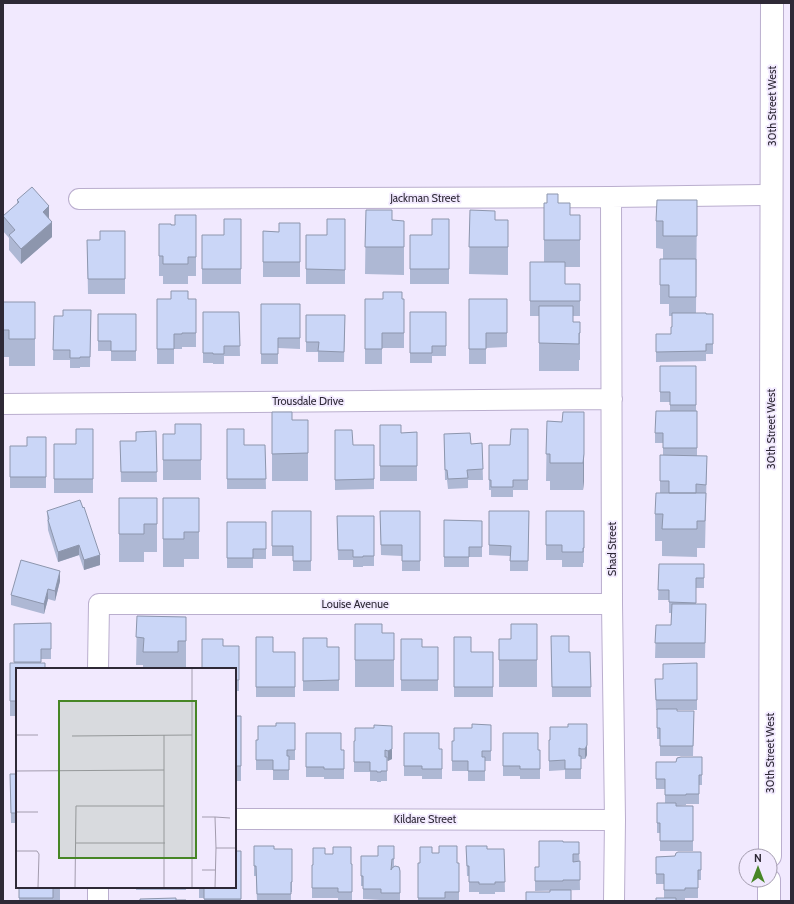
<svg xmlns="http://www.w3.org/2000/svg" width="794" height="904" viewBox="0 0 794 904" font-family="Cabin,sans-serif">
<rect width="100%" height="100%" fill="#f1e9fe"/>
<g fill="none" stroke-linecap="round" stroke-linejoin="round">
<defs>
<path id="street" d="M611,197l1,407 3,216 -1,81
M79,199l532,-2 160,-2
M3,404l609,-5
M98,669l1,-65h513
M235,819l380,1
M98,901v-14"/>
<path id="primary" d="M770,856l2,-853
M769,901v-21"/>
</defs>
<use href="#street" stroke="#baaece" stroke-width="22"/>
<use href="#primary" stroke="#baaece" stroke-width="24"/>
<use href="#street" stroke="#fff" stroke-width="20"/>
<use href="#primary" stroke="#fff" stroke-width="22"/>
</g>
<path fill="#aeb8d4" d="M17,200l32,19 3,18 -31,27 -12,-14v-12l-6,-7v-15l14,-12z
M697,200l-1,113 17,1v40h-7v7l-50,1v-28h15l1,-7v-11h-3v-12h-9v-45h3v-10l-7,-1v-27z
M544,203h14l12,12h10v52h-15v17h15v32h-7v6h7v38h-1v11h-40v-55h-9v-54h14z
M366,210l26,10 12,28v27l-39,-1z
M470,210l25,10h13v55l-39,-1z
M196,215v61h-8v8h-25v-8h-4v-52l16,1z
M241,219v65h-39v-49h22z
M345,219v65h-39v-49h21z
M449,219v65h-39v-49h22z
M300,223v54h-37v-46l16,1z
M125,231v63h-37l-1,-54h13z
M157,299h39v48h-14v2h-8v15h-17z
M365,299h39v49h-22v16h-17z
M469,299h38v48l-21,1v16h-17z
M3,302h32v64h-26v-9h-6z
M261,304h39v45l-22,-1v16h-17z
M91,310l-1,57h-10v1h-10v-8h-17l1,-44h9z
M203,312h36l1,44h-16v8h-11v-1h-10z
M410,312h36v44h-14v7h-22z
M98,314h38v47h-25v-10h-13z
M306,315h39l-1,47h-26v-10h-12z
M660,366h36v45h1v45h10l-1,48 -1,44h-8v9l-35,-1v-15h-7v-27l5,-21v-38h3v-12h-8v-10l15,-22v-9h-10z
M272,412l20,8h16v61h-36z
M584,412v69l-1,9h-33v-9h-4l1,-60 15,1z
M201,424v56h-38v-46h12z
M380,425l21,8 16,-1v49h-37z
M93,429v64h-39v-49h22z
M227,429l17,16h21l1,44h-39z
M528,429v61h-15v7h-22v-7h-2v-45h21z
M335,430l18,15h21v44l-39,1z
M156,431l1,51h-36l-1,-41h16z
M444,434l27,10 11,-1 1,37h-15v8l-20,1 -1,-9h-2z
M46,437v51h-36v-42h17z
M119,498h38v54h-13v10h-25z
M163,498h36v61h-15v8h-21z
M47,511l53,54 -16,5 -5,-15 -21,7 -10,-32z
M272,511h39v60h-18v-15h-21z
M380,511h40v60h-18v-15l-21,-1z
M489,511h40l-1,60h-18v-15l-21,-1z
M546,511h38v52h-1v4h-21v-7h-16z
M337,516h37v50h-11v1h-10v-7h-15z
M444,520l38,1v36h-13v10h-25z
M227,522h39v37h-13v9h-26z
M659,564h45v24h-8v16h10l-1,54h-50l1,-33h15v-12h-2v-13h-11z
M60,581l-5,20 -7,-2 -4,15 -33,-9v-10z
M137,616l49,1v52h-43v-4h-7z
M51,623v36h-10v4l-24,6v47h-7v-53h4v-39z
M355,624l27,9h12v54h-39z
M537,624v63h-38v-48h12z
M551,636l18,16h21l1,45h-39z
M256,637l17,15h22v45h-39z
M454,637l17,15h22v45h-39z
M303,638l24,9h12v44h-36z
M401,639l21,8h16v44h-37z
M223,646h16v45h-4v-22z
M697,663v47h-20v1h17l-1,45h-33v-17h-3v-29h-1l-1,-31h8z
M235,716h6v65h-6z
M295,723v37h-6v20h-16v-10h-17v-30h2l18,-14z
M587,724v31l-2,4h-4v20h-16v-9l-16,1v-31h1l18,-13z
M491,725v36h-6v20h-17v-10h-16v-30h2l18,-13z
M392,726v33l-5,2v20h-6v1h-4v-1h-7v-9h-16v-31h1l19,-13z
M306,733l35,17h3v29h-20v-2h-18z
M404,733l35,16h3v30h-20v-3h-18z
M503,733l35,17h2v29h-20v-3h-17z
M702,757v28h-3v19h-13v1h-10l17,1v45h-33v-18h-3v-30h8v-14h-9v-27h20z
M10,774h7v49h-6z
M563,842h16l1,48 -45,1v-24h4z
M254,846l20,3h18v43h-1v9h-34l-1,-25h-2z
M394,846v20l6,5v30h-19v-1l-18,-1v-13h-2v-30h17z
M466,846l21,3h17l1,43h-10v2h-16v-2h-10v-16h-2z
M241,851v50h-37v-3h-5v-11h36z
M701,852v28h-3v18h-13v2l-29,1 8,-3v-14h-8v-27l19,-1z
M432,853l25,10h2v38h-41v-38h2z
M325,854h8l18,10h1v37h-14v-3h-26v-33h1z
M19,887h41v14h-41z
M136,887h50v3h-50z"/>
<path fill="#8d96ad" d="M49,206v15l-6,-9z
M52,222v15l-31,27v-15z
M584,412v69l-1,9v-27z
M79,545v10l-21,7v-10z
M100,555v10l-16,5v-10z
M60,571v10l-5,20v-10z
M48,589v10l-4,15v-10z
M392,736v23l-4,2v-10z
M587,745v10l-2,4v-10z"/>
<path fill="#cad6f7" stroke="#8d96ad" d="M32,187l17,19 -6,6 9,10 -31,27 -12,-14 6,-5 -12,-14 16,-14 -2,-2z
M547,194h11v9h12v12h10v25h-36v-37h3z
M657,200h40v36h-34v-15h-7z
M366,210h26v10l12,1v26h-39z
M470,210l25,1v9h13v27h-39z
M175,215h21v42h-8v7h-25v-8h-4v-32h12v1h4z
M224,219h17v50h-39v-34h22z
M327,219h18v51l-39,-1v-34h21z
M432,219h17v50h-39v-34h22z
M279,223h21v39h-37v-31l16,1z
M100,231h25v48h-37l-1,-39h13z
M660,259h36v38h-27v-12h-9z
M530,262h35v22h15v17h-50z
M171,291h17v8h8v34h-14v1h-8v15h-17v-50h14z
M383,292h19v7h2v34h-22v16h-17v-50h18z
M469,299h38v34h-21v16h-17z
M3,302h32v37h-26v-9h-6z
M261,304h39v34h-22v16h-17z
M539,306h34v16h7v11h-1v11l-40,-1z
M63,310h28l-1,47h-10v1h-10v-8h-17l1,-34h9z
M203,312h36l1,34h-16v8h-11v-1h-10z
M410,312h36v34h-14v7h-22z
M672,313h34v1h7v30h-7v7l-50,1v-18h15v-7h1z
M98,314h38v37h-25v-10h-13z
M306,315h39l-1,37 -26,-1 1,-9h-13z
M660,366h36v39h-26v-13h-10z
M656,411h41v37h-34v-15h-8z
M272,412h20v8h16v33l-36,1z
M563,412h21v42l-1,9h-33v-9h-4l1,-33 15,1z
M175,424h26v36h-38v-26h12z
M380,425h21v8l16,-1v34h-37z
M76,429h17v50h-39v-35h22z
M227,429h17v16h21l1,34h-39z
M511,429h17v51h-15v7h-22v-7h-2v-35h21z
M335,430h17l1,15h21v34l-39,1z
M156,431l1,41h-36l-1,-31h16v-9z
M470,433l1,11 11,-1 1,26 -16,1 1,8 -20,1 -1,-9h-2l-1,-36z
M27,437h19v40h-36v-31h17z
M660,455l47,1 -1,29 -10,-1v9h-27v-12h-9z
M656,493h50l-1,28h-8v8h-35l1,-15h-8z
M119,498h38v26h-13v10h-25z
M163,498h36v34h-15v7h-21z
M80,500l3,8 1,-1 16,48 -16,5 -5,-15 -21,7 -10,-32 1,-1 -2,-8z
M272,511h39v50h-18v-15h-21z
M380,511h40v50h-18v-16h-21z
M489,511h40l-1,50h-18l1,-15 -22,-1z
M546,511h38v37h-1v4h-21v-7h-16z
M337,516h37v40h-11v1h-10v-7h-15z
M444,520l38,1v26h-13v10h-25z
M227,522h39v27h-13v9h-26z
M21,560l39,11 -5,20 -7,-2 -4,15 -33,-9z
M659,564h45v14h-8v25l-27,-1v-12h-11z
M672,604h34l-1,39h-50l1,-18h15z
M137,616l49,1v24h-8v11h-35l1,-14 -8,-1z
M51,623v26h-10v13h-27v-38z
M355,624h27v9h12v27h-39z
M511,624h26v36h-38v-21h12z
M551,636h18v16h21l1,35h-39z
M256,637h17v15h22v35h-39z
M454,637h17v15h22v35h-39z
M303,638h24v9h12v33l-36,1z
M202,639h21v7h16v34h-4v-11h-33z
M401,639h21v8h16v33h-37z
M10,663h35v6h-28v32h-7z
M697,663v37h-41l-1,-21h8v-15z
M657,709h20v2h17l-1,35h-33v-18h-3z
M235,716h6v50h-6z
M276,723h19v27h-8v6h2v14h-16v-10h-17v-20h2v-14h18z
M472,724l19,1v26h-9v6h3v14h-17v-10h-16v-20h2v-13h18z
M568,724h19v21l-2,4h-4l-2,-1v8h2v13h-16v-9l-16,1v-21h1v-13h18z
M374,725l18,1v23l-4,2 -3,-1v7h2v14h-6v1h-4v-1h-7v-9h-16v-21h1v-13h19z
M306,733h35v17h3v19h-20v-2h-18z
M404,733h35v16h3v20h-20v-3h-18z
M503,733h35v17h2v19h-20v-3h-17z
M681,757h21v18h-3v19h-13v1h-21v-16h-9v-17h20l1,-4z
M10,774h7v39h-6z
M657,803h19v3h17v35h-33v-18h-3z
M539,841h24v1h16v12h-6v8l7,-1v19h-17v1h-28v-14h4z
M254,846h20v3h18v33h-1v12h-34l-1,-28h-2z
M378,846h16v13h-2l-1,11 1,-2 3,-2 4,1 1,4v22h-19v-4h-18v-13h-2v-20h17z
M439,846h18v17h2v29h-14v6h-27v-35h2v-16h12v6h7z
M466,846h21v3h17l1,33h-10v2h-16v-2h-10v-16h-2z
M333,847h18v17h1v28h-14v-4h-26v-23h1v-17h12v6h8z
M235,851h6v48h-37v-12h31z
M678,852h23v18h-3v18h-13v2h-21v-16h-8v-17l19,-1 1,-3z
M19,887h34v11h-34z
M550,890h21v11h-45v-9h24z
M176,898v2h10v1h-46v-2z
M656,898h20v3h16h-36z"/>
<g text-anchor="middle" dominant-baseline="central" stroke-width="3.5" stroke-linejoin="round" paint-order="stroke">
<g font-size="11" fill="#2e2936" stroke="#f1e9fe">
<text transform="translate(772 106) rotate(-90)">30th Street West</text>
<text x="425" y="198">Jackman Street</text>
<text x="308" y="401">Trousdale Drive</text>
<text transform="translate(771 429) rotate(-90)">30th Street West</text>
<text transform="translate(612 549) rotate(-90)">Shad Street</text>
<text x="355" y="604">Louise Avenue</text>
<text transform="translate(770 753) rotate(-90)">30th Street West</text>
<text x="425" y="819">Kildare Street</text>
</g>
</g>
<g transform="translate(16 668)">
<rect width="220" height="220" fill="#f1e9fe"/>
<path fill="none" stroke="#a39cae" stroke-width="1" d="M0,67h22M148,67v153M56,68l120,-1M0,103l148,-1M0,144h22M186,149h13l1,31M199,149l15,1M220,151v38M60,175h89M0,183h21l2,3 -1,33M186,202h13M59,220l1,-82h88M176,220v-220M199,220l1,-40h20"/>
<path fill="#478626" fill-opacity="0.15" stroke="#478626" stroke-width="2" d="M43,33h137v157h-137z"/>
<rect width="220" height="220" fill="none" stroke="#2e2936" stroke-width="2"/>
</g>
<rect width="794" height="904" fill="none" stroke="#2e2936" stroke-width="8"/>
<g transform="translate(758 868)"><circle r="19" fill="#f1e9fe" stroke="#a39cae"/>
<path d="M0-3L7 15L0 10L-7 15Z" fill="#478626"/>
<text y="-6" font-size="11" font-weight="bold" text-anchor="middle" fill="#2e2936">N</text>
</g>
</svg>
